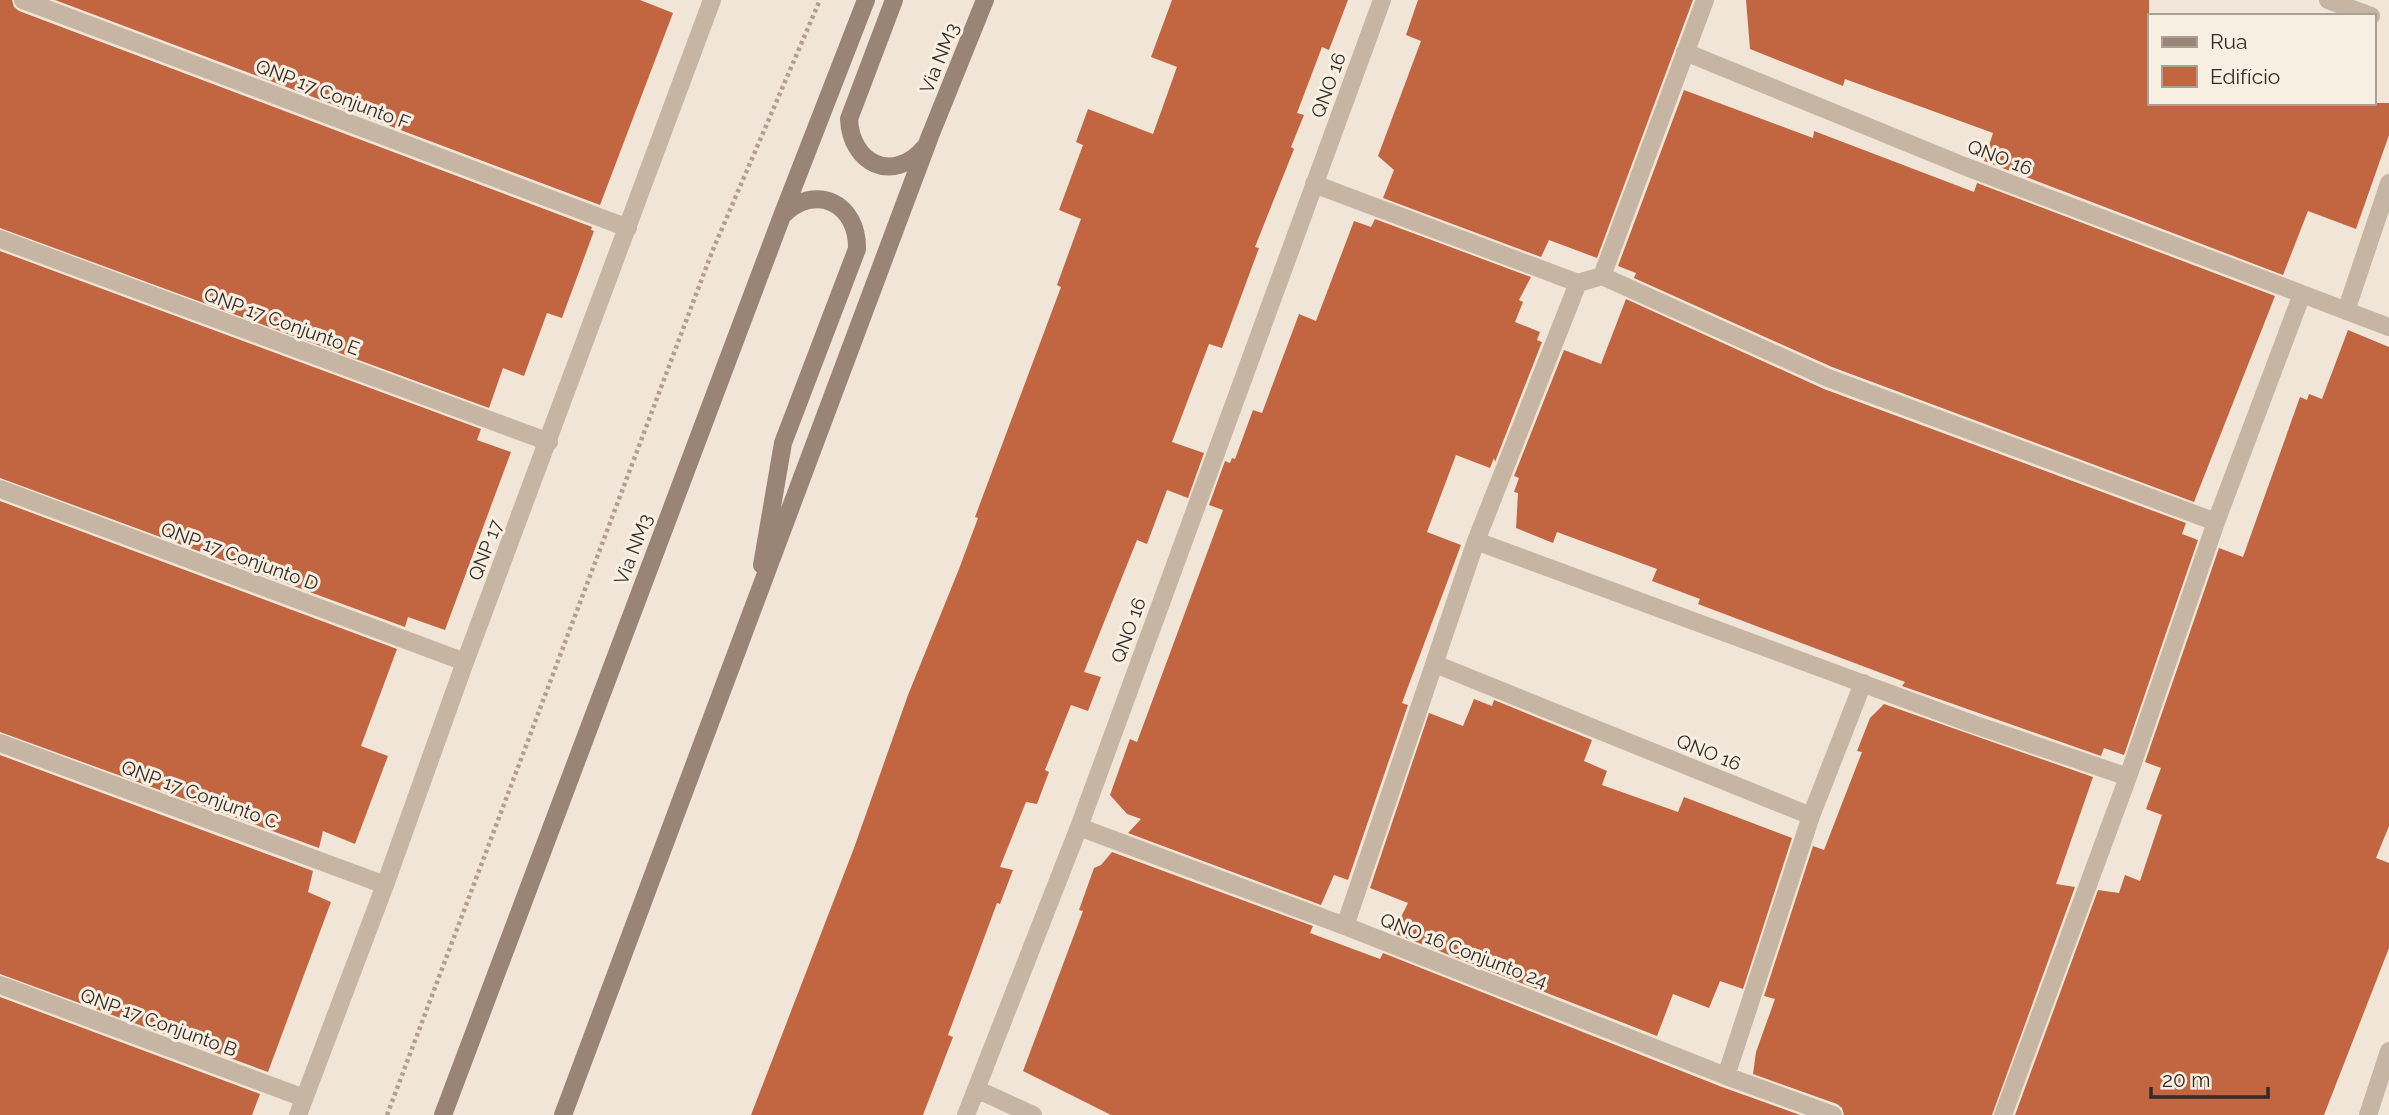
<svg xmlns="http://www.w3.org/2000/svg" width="2389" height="1115" viewBox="0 0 2389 1115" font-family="Raleway,sans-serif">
<rect width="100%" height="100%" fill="#f0e5d7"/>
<path fill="#c26642" d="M0,0h12l2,7 5,4 573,216 -1,3 3,1 -32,87 -15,-5 -23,63 -21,-8 -14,40 -489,-180z
M55,0h585l33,13 -73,192z
M1172,0h176l-19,50 -7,-3 -25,66 7,2 -13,32 3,2 -39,98 4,1 -37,100 -13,-4 -37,98 32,11 -16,45 -21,-8 -20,54 -10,-4 -53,132 17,5 -13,34 -17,-6 -26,65 4,2 -12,32 -11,-2 -26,65 13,3 -13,34 -3,-1 -24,65 -25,67 5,2 -30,78h-172l103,-267 54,-153 51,-126 19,-51 -3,-1 86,-230 -4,-2 24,-66 -22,-9 24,-65 -7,-3 12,-33 65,25 24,-67 -26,-10z
M1418,0h275l-96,258 -48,-18 -8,17 -158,-59 11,-28 -16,-14 43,-115 -15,-6z
M1746,0h403v103h240v32l-33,94 -48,-18 -25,64 -299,-114 9,-28 -148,-54 -2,7 -93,-37z
M1684,90l129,48 1,-7 160,61 3,-9 298,113 -81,206 -362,-135 -198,-89 2,-5 -18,-7z
M1375,219l156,58 -12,23 4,2 -8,20 25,10 -3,8 5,2 -47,120 -1,-4 -4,10 -34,-13 -29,77 34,13 -59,158 6,2 -60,175 -14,-5 -13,30 -193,-72 13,-14 -14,-5 -17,-19 20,-56 7,3 86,-232 -14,-5 16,-44 5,2 2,-5 3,1 18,-49 9,3 37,-99 17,7 38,-100 17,6z
M0,251l481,178 -4,11 34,12 -66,178 -37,-13 -3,10 -405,-149z
M1626,299l198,90 362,134 -4,11 16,6 -74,215 -20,-7 -3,8 -199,-70 3,-4 -207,-78 2,-5 -48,-18 5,-12 -100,-37 -4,11 -37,-15 2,-35 -4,-1 5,-14 -5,-2 50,-126 37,14z
M2348,330l41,17v479l-13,32 13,5v85l-65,167h-309l83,-225 21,3 6,-18 15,6 22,-66 -16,-6 15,-41 -16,-6 74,-214 24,9 57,-160 7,3 2,-6 13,5z
M0,501l397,148 -36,97 27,10 -33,88 -32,-13 -4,17 -319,-116z
M1474,699l18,7 2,-6 98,40 -8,21 23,10 -5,14 76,27 6,-15 108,41 -49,151 -23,-8 -11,27 -36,-14 -16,42 -264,-103 15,-30 -38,-15 59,-175 34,13z
M1884,704l209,73 -37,107 19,3 -83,228h-148l-2,-7 -5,-4 -84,-30 3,-22 19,-53 -11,-3 49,-150 11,4 38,-98 -5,-1 13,-33z
M0,755l313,116 -5,21 23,10 -63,170 -268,-98z
M1112,852l201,74 -3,7 70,26 3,-6 339,134 78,28h-689l-88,-44 60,-160 -4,-1 15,-42 7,-3z
M0,997l260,97 -8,21h-252z"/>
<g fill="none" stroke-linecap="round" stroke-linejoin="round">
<path stroke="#b39f8e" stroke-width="4.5" stroke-dasharray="3.5 3.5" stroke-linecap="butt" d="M387,1115l325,-863 108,-252"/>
<path stroke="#c7b5a4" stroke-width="18" d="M23,0l605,228
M2328,0l43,16
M1685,52l279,114 425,161
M1314,184l264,99 24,-7 226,102 388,144
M0,239l549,203
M1602,276l103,-276
M2346,311l43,-128
M0,489l465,173
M1476,541l494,182 158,54
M1435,664l376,152
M0,743l385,142
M1079,827l266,99 381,150 107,39
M1345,926l131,-385 102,-258
M0,985l304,113
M1726,1076l85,-260 52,-133
M976,1089l57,26
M966,1115l113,-288 303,-827
M2003,1115l125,-338 88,-255 86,-228
M2368,1115l21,-64"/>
<path stroke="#c7b5a4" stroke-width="18" d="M298,1115l87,-230 80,-223 247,-662"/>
<path stroke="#9a8475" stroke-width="18" d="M894,0l-45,119c2,45 44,65 75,29
M762,565l21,-122 74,-194c1,-46 -42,-67 -75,-33
M443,1115l339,-899 84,-216
M563,1115l367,-979 55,-136"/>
</g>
<g text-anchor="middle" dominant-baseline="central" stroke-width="6" stroke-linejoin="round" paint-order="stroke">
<g font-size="19" fill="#322a25" stroke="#f8efe3">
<text transform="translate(939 58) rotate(-68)">Via NM3</text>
<text transform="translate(1328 85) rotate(-70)">QNO 16</text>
<text transform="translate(333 94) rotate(21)">QNP 17 Conjunto F</text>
<text transform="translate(2000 157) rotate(21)">QNO 16</text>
<text transform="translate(282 321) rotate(20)">QNP 17 Conjunto E</text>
<text transform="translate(633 549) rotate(-69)">Via NM3</text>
<text transform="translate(485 550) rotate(-69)">QNP 17</text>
<text transform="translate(240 556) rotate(20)">QNP 17 Conjunto D</text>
<text transform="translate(1128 630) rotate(-70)">QNO 16</text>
<text transform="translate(1709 752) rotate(22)">QNO 16</text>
<text transform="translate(200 794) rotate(20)">QNP 17 Conjunto C</text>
<text transform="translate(1464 950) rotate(21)">QNO 16 Conjunto 24</text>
<text transform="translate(159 1022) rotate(20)">QNP 17 Conjunto B</text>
</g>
</g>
<rect x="2148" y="14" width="228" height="91" fill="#f8efe3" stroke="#a9a097" stroke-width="2"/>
<rect x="2162" y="37" width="35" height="10" fill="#9a8475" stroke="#a9a097" stroke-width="2"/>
<text x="2210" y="49" font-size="21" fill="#322a25">Rua</text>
<rect x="2162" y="66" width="35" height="21" fill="#c26642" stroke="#a9a097" stroke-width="2"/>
<text x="2210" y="84" font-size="21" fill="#322a25">Edifício</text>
<path d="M2151 1087v10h117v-10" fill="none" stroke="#322a25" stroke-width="3.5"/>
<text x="2162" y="1087" font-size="21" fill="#322a25" stroke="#f8efe3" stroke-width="5" paint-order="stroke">20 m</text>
</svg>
